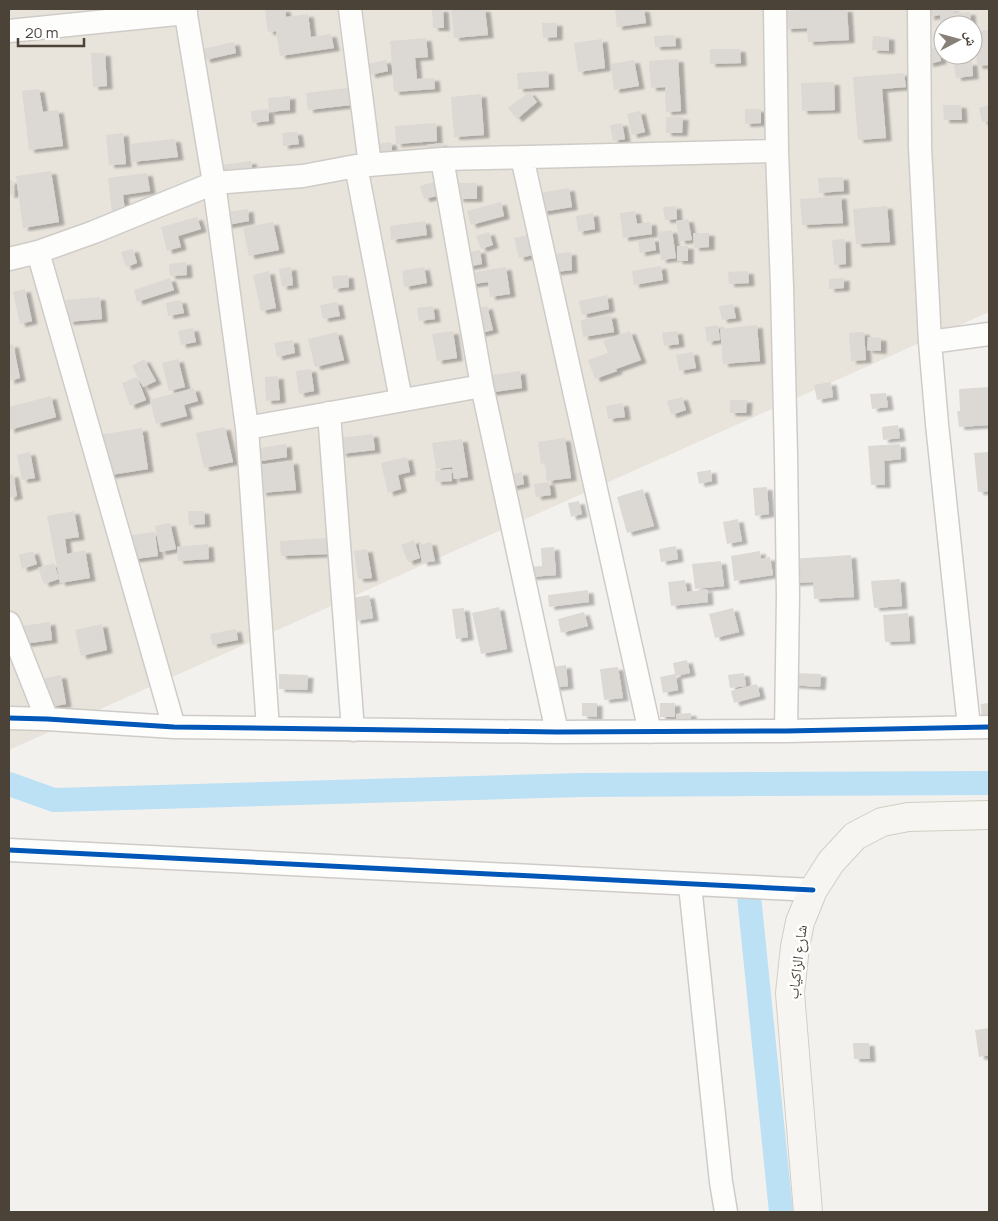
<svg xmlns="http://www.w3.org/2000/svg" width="998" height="1221" viewBox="0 0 998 1221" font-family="Manrope,'Noto Naskh Arabic',sans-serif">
<defs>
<filter id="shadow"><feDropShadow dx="5.5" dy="3" stdDeviation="1" flood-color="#0004"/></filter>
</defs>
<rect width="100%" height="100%" fill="#f3f1ee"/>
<path fill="#e8e3db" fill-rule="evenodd" d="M9,9h980v303l-980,438zM943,25h30v30h-30z"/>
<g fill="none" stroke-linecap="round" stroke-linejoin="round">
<path stroke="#bce0f4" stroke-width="24" d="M9,784l45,16 528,-15 407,-2
M749,896l32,316"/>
</g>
<path fill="#dcd8d4" filter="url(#shadow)" d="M265,9h20l1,8 22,-3 3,23 20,-3 3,14 -54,8 -4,-25 -8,1z
M432,9h11l1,19h-11z
M451,9h34l3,26 -34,3z
M615,9h29l2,14 -29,4z
M818,9h29l2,31 -41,2 -1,-14 -21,1 -1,-18z
M928,9h26v4l16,-1 1,13h-28v7h-1l-2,-17 -11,2z
M542,23h15v14l-14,1z
M989,30v35l-12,1 -2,-35z
M675,35l1,11 -21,1 -1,-11z
M873,36l16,1v14l-17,-1z
M426,38l2,19 -13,1 2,21 17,-1 1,11 -41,3 -4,-51z
M602,39l3,29 -27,4 -4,-29z
M234,42l2,11 -31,7 -2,-11z
M940,46h3v9h14v2l-16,1z
M938,47l3,14 -13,3 -3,-14z
M710,49h30l1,14 -31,1z
M91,53h14l2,33 -14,1z
M678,59l3,52 -15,1 -1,-25 -14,1 -2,-27z
M386,60l2,11 -18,4 -2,-11z
M634,60l5,26 -25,4 -3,-26z
M972,62l1,14 -17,2 -2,-13z
M548,71l1,16 -31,2 -1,-16z
M904,73l2,14 -24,2 4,49 -28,2 -5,-63z
M834,82l1,28 -33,1 -1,-28z
M348,88l3,17 -43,5 -2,-17z
M39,89l4,23 15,-2 5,36 -34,4 -7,-59z
M529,92l8,10 -20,17 -9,-11z
M481,94l3,41 -30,2 -3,-40z
M290,96v14l-21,2 -1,-14z
M943,105h18l1,15h-18z
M989,105v16l-7,1 -3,-14z
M268,109l1,12 -17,2 -1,-12z
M745,109h16v14l-16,1z
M640,111l5,21 -13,3 -5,-21z
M666,117h17l-1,16h-16z
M436,123l1,18 -41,3 -1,-18z
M622,123l3,16 -12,2 -3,-16z
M297,132l2,12 -16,2 -1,-13z
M123,133l3,31 -17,1 -3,-30z
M175,139l3,18 -46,5 -2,-18z
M391,142l3,23 -21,3 -2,-23z
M442,143l1,15 -15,2 -1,-15z
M251,161l3,18 -37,5 -2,-18z
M51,171l8,51 -36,6 -7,-52z
M147,173l3,18 -27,4 3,24 -13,2 -5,-43z
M843,177l1,14 -25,2 -1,-15z
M12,180l2,14 -5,1v-14z
M434,182l3,14 -13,3 -4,-13z
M458,183h19v16h-19z
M569,188l3,19 -30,5 -3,-19z
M841,196l2,27 -41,2 -2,-26z
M501,202l3,14 -33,9 -4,-14z
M676,206l1,13 -12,1 -2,-13z
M887,206l3,36 -34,2 -3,-35z
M248,209l1,12 -27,5 -2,-13z
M635,211l2,13 14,-2 1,12 -29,4 -3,-25z
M593,213l2,16 -17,3 -2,-16z
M197,217l4,12 -23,7 3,11 -14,4 -6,-24z
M688,219l4,21 -12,1 -4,-20z
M425,221l2,14 -36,5 -1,-14z
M273,222l6,28 -30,6 -6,-28z
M672,230l4,28 -15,2 -3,-28z
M489,232l4,13 -12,4 -5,-13z
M693,233h16v14l-15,1z
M528,235l5,20 -14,3 -5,-20z
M654,238l2,12 -16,3 -2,-12z
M845,239l1,25 -12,1 -2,-25z
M677,246h11v15h-11z
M133,249l4,14 -11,4 -5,-15z
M480,250l2,14 -20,4 -2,-14z
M571,252l1,18 -32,4 -2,-18z
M186,262l1,13 -17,1 -1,-12z
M661,266l2,14 -29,5 -2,-14z
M291,267l2,18 -11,2 -3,-18z
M424,267l3,16 -23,4 -2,-16z
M506,267l4,27 -20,3 -2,-15 -22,3 -1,-11z
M269,271l7,37 -15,3 -8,-36z
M748,271l1,12 -20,1 -1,-12z
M348,275l1,12 -16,2 -1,-13z
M170,278l4,12 -37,12 -3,-12z
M844,278v10l-15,1v-10z
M25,289l7,32 -12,3 -7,-32z
M607,295l2,14 -27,6 -3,-14z
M100,297l2,22 -34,3 -2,-22z
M181,300l3,13 -16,3 -2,-13z
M337,302l3,14 -17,3 -3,-14z
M733,304l3,14 -14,2 -3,-14z
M433,306l2,13 -16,2 -2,-13z
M487,306l6,24 -15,4 -7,-23z
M611,315l3,17 -31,5 -2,-17z
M718,325l2,15 -13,2 -2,-15z
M757,325l3,36 -37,3 -3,-35z
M193,328l3,14 -15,3 -3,-14z
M453,331l4,27 -20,3 -5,-27z
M630,331l11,29 -25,9 1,2 -22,8 -7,-19 20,-7 -5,-12z
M677,331l2,13 -15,2 -2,-13z
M337,332l7,28 -29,7 -7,-28z
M864,332l2,28 -15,1 -2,-28z
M868,337l13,1v13l-14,-1z
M293,340l2,13 -18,4 -3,-14z
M13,344l7,34 -11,3v-36z
M693,352l3,16 -17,3 -3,-16z
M144,359l12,22 -13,6 -11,-21z
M178,359l7,28 -16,4 -7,-28z
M311,369l3,22 -15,3 -3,-23z
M520,371l2,17 -35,5 -2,-17z
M278,376l2,24 -14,1 -1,-24z
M137,377l9,23 -16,6 -8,-23z
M831,382l2,15 -16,3 -3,-15z
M989,387v38l-30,2 -2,-16h3l-1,-22z
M194,388l4,13 -14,4 3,11 -31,8 -6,-24z
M886,393l2,14 -16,2 -2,-15z
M51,396l5,21 -47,13v-23z
M682,397l4,13 -15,5 -4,-14z
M730,400h17l-1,13h-16z
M623,403l2,14 -17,2 -2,-13z
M898,425l2,13 -17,2 -1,-13z
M225,427l8,35 -29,6 -8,-35z
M142,428l6,41 -43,7 -6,-41z
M373,434l2,16 -34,4 -2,-16z
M565,438l6,40 -24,3 -2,-18 -4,1 -3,-22z
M462,439l6,38 -14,2 -2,-12 -16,2 -4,-26z
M286,444l1,13 -32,5 -2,-13z
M900,444l1,15 -17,2 1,24h-14l-3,-39z
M30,452l5,26 -13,2 -5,-25z
M989,452v39l-11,1 -4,-39z
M407,457l3,15 -12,3 3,14 -13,4 -7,-30z
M293,461l3,29 -35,3 -2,-28z
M451,469l1,12 -16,1 -1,-11z
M711,470l1,11 -13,3 -2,-12z
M522,472l2,12 -13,3 -2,-12z
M13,474l4,22 -8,2v-23z
M549,482l2,13 -15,2 -2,-13z
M767,487l2,27 -14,2 -2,-28z
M643,489l11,37 -27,7 -10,-36z
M579,501l3,13 -11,3 -3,-14z
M74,511l5,26 -14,2 2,15 18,-4 5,28 -30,5 -13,-67z
M188,511h16l1,13 -16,1z
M738,519l4,22 -15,3 -4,-22z
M170,523l6,26 -16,3 -5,-26z
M155,532l3,24 -30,4 -4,-24z
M328,538l1,16 -48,2 -1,-15z
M414,540l6,18 -12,4 -7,-17z
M431,542l4,19 -13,2 -3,-18z
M208,544l1,15 -31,2 -1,-14z
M676,546l2,13 -17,3 -2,-13z
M554,547l2,28 -26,2v-10l12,-1 -1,-18z
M367,549l5,29 -14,1 -4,-28z
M33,551l4,13 -15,5 -3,-14z
M760,551l1,8 9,-2 3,18 -39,6 -3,-25z
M851,555l3,42 -40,2 -1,-17 -21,1 -1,-24z
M721,561l3,25 -29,3 -3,-25z
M54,563l5,16 -15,5 -6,-16z
M900,579l2,27 -28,2 -3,-27z
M685,580l2,12 20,-3 1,13 -37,4 -3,-24z
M588,590l1,12 -40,5 -1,-12z
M369,595l4,23 -18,3 -3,-23z
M499,607l8,42 -26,5 -9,-41z
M464,608l4,29 -12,2 -4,-30z
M733,608l6,24 -24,6 -6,-24z
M584,612l4,14 -27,7 -3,-14z
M908,613l2,28 -25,1 -2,-27z
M50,622l2,18 -35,5 -3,-18z
M102,624l5,26 -26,6 -6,-26z
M236,629l2,11 -26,5 -2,-11z
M687,660l3,13 -14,3 2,14 -15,3 -3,-16 15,-3 -2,-11z
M566,665l2,21 -15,2 -1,-21z
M618,667l5,31 -19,2 -4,-31z
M744,673l2,13 -16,2 -2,-13z
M793,673l28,1 -1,13 -28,-2z
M279,674l29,1 -1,15 -28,-1z
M61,675l5,29 -15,3 -6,-29z
M757,684l3,12 -26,7 -3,-12z
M582,703h15v14l-15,-1z
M660,703h15v14h-15z
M989,703v17l-7,1 -1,-17z
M691,713v14h-14l-1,-13z
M989,1028v27l-10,2 -4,-27z
M853,1043h16l1,16h-16z"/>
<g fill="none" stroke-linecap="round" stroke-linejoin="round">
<defs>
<path id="street" d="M185,9l29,174 33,245 21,300
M350,9l20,156
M775,9l2,142 5,136 4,168 2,141 -2,135
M919,9l1,138 10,195 7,82 32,303
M9,31l177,-18
M522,157l128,575
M442,159l40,227 75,346
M356,166l45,234
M38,252l136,475
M9,259l29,-7 56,-20 120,-49 89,-7 53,-10 86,-7 335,-8
M930,342l59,-8
M329,413l24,317
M247,428l235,-42
M9,623l38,96
M9,718l38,1 127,8 383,5 229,-1 203,-4
M9,850l804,40
M690,885l31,297 5,30"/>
<path id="secondary" d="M808,1212l-18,-219 5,-46 5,-25 13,-32 18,-28 24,-26 27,-14 26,-5 81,-2"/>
</defs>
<use href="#street" stroke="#cfccc8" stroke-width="25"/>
<use href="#secondary" stroke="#d3cec4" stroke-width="30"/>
<use href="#street" stroke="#fdfdfc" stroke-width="22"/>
<use href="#secondary" stroke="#f7f5f1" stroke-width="28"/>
<defs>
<path id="cycleway" d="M9,718l38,1 127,8 383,5 229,-1 203,-4
M9,850l804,40"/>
</defs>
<use href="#cycleway" stroke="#fff" stroke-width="8"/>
<use href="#cycleway" stroke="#0057b8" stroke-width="5"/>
</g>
<g text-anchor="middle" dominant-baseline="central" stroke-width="5" stroke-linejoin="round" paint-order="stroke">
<g font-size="15" fill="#4b4338" stroke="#fff">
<text transform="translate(797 962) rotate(-83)">شارع الزاكياب</text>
</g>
</g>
<rect width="998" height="1221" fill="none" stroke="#4b4338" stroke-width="20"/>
<g transform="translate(958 40) rotate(84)"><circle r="24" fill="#ffffff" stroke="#b7b4af"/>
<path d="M0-4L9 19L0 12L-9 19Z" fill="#868078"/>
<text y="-8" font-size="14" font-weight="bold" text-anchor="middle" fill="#4b4338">ش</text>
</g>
<path d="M18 38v8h66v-8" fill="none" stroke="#4b4338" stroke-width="2.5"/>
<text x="25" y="38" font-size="15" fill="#4b4338" stroke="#ffffff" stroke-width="4" paint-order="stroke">20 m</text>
</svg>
